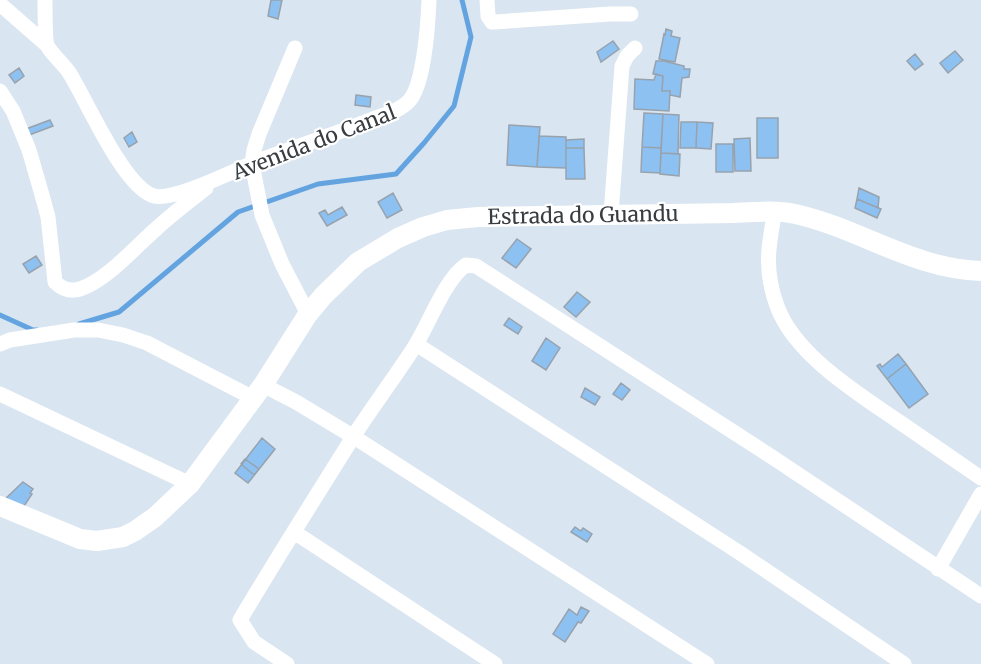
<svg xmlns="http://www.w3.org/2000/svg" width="981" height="664" viewBox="0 0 981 664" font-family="Merriweather,serif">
<rect width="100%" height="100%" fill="#d9e5f0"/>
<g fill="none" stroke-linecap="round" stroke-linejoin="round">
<path stroke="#63a4e0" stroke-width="5" d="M0,315l33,15h4
M79,324l40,-12 119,-100 80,-28 78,-10 28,-31 30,-37 17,-69 -9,-37"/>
</g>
<path fill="#8dc1f2" stroke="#97a2ad" stroke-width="1.5" d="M271,0h11l-4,19 -10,-3z
M666,29l6,2 -1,5 9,2 -5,24 -16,-3 5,-25 1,1z
M613,41l6,8 -18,13 -4,-10z
M955,51l8,9 -15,13 -8,-10z
M915,54l8,10 -8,6 -8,-9z
M656,61h8l20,5v3h6l-1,8 -7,1 -2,19 -10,-2v-4h-8l1,-15 -10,-2z
M19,68l5,8 -9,7 -6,-8z
M656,74l7,2 -1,15h8l-1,20 -35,-2 1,-30 19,1z
M356,95l15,2 -1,10 -15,-2z
M644,113l19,1 -2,34 -19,-1z
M663,114l16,1 -1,39 -17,-1z
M757,118h21v40h-21z
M50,120l3,6 -24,9 -3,-6z
M681,122h16l-1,26h-16z
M697,122l16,1 -2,26 -15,-1z
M509,125l31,2 -3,40 -30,-2z
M132,132l5,10 -8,5 -5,-9z
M539,136l27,1v31l-29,-1z
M750,138l1,33h-16l-1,-32z
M584,139v9h-18v-8z
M716,144h17v28h-17z
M642,147l19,1 -1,25 -19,-1z
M566,148h18l1,31h-19z
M661,153l19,1 -1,22 -19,-2z
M859,188l20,9 -1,11 -21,-9z
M393,193l9,17 -15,8 -9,-16z
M857,199l24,10 -4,9 -22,-10z
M342,207l5,8 -20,11 -8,-13 6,-3 3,5z
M517,239l14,10 -15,19 -14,-10z
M36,256l6,9 -13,8 -6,-9z
M577,292l13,10 -14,15 -12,-10z
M509,318l13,9 -4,7 -14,-9z
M546,338l14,10 -14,22 -14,-9z
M898,354l8,10 -19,15 -10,-13 3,-2 2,3z
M906,364l22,30 -19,14 -22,-29z
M621,383l9,7 -8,10 -9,-6z
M585,388l15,9 -5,8 -14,-8z
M262,438l13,11 -27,34 -13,-10z
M245,459l14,10 -5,6 -13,-11z
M23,482l10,7 -3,4 2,1 -10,15 -18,-9z
M575,527l6,4 2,-3 9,6 -5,8 -16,-10z
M581,607l8,4 -8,12 -3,-1 -13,20 -12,-8 16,-25 8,6z"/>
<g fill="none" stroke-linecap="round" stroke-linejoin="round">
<path stroke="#fff" stroke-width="15" d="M45,0c0,9 0,39 2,45 4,9 18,20 23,29 17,27 54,114 84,122 20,5 79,-25 99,-33 39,-15 80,-28 120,-44 11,-4 27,-8 36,-18 15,-16 19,-78 20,-101
M487,0l1,16 4,6h3l115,-8h21
M0,4l47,41
M295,48l-36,86 -5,16 -2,14 10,51 20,49 26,50
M0,91l13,20 16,39 13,45 6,22 7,65c7,7 15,10 25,7 26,-8 55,-42 76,-60 16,-15 34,-28 50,-41
M775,211c-7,36 -11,59 2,95 17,48 80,87 121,115 28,19 55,38 83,57
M611,214l11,-148 5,-10 8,-8
M0,344l10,-4 64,-10h24l25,5 24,8 106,55
M416,344l324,209 164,111
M263,385l33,17 58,35 353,227
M0,394l190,90
M294,532l201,132
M938,569l43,-75
M287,664l-33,-22 -14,-22c36,-61 75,-122 113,-183 20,-31 42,-60 62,-91 14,-22 30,-67 51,-81l10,1 293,189 212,141"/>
<path stroke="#fff" stroke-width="20" d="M0,506l80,33 17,2 26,-4 12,-6 20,-14 35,-33 73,-99 45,-71 15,-18 35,-34 40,-24 25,-11 24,-7 31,-3 256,-4c21,-1 41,-3 61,1 64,14 118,55 186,57"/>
</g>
<g text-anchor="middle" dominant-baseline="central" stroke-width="4.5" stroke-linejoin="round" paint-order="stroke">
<g font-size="21" fill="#383d41" stroke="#fff">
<text transform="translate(314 142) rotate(-21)">Avenida do Canal</text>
<text transform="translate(583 215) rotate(-1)">Estrada do Guandu</text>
</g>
</g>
</svg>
